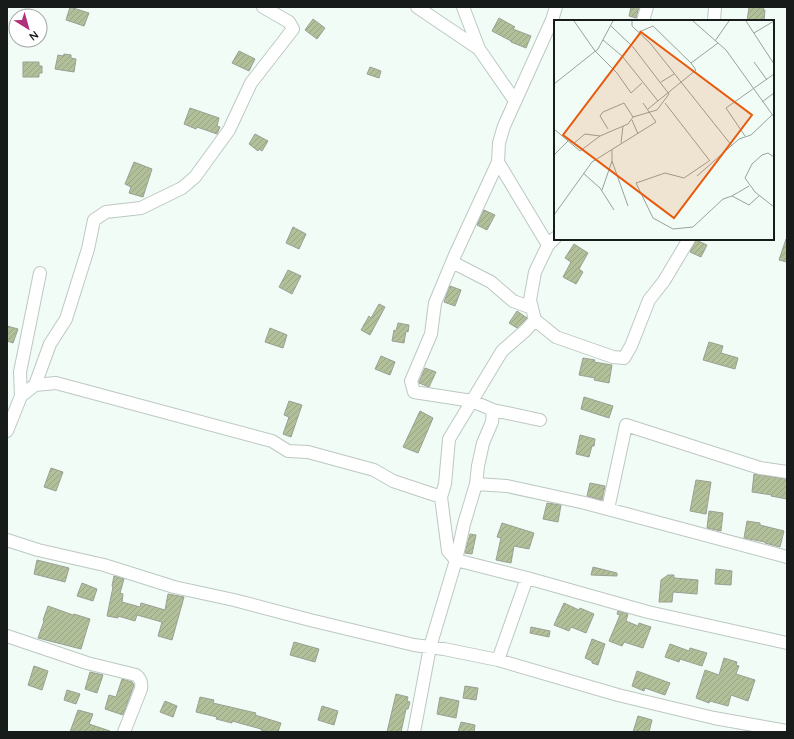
<svg xmlns="http://www.w3.org/2000/svg" width="794" height="739" viewBox="0 0 794 739" font-family="Quicksand,sans-serif">
<defs>
<pattern id="building-hatch" width="6" height="6" patternUnits="userSpaceOnUse"><rect width="6" height="6" fill="#b1c099"/><path d="M-1 1l2-2M0 6l6-6M5 7l2-2" fill="none" stroke="#98a483"/></pattern>
</defs>
<rect width="100%" height="100%" fill="#f0fcf5"/>
<path fill="url(#building-hatch)" stroke="#9b9f94" d="M70,7l19,6 -5,13 -18,-6z
M631,7h8l-3,11 -7,-2z
M749,7h15l-1,3h2l-1,11h-17z
M499,18l16,9 -2,2 18,7 -5,12 -15,-6v-1l-19,-10z
M313,19l12,9 -8,11 -12,-9z
M239,51l16,8 -6,12 -17,-8z
M64,54l7,1v3l5,1 -2,13 -19,-3 3,-14 5,1z
M23,62h16v4h3v7h-3v4h-16z
M370,67l11,4 -2,7 -12,-4z
M190,108l29,10 -2,8 3,1 -3,7 -20,-7 -1,2 -12,-5z
M255,134l13,7 -6,10 -3,-2 -1,2 -9,-7z
M134,162l18,7 -9,28 -14,-4 2,-6 -6,-3z
M484,210l11,5 -8,15 -10,-5z
M293,227l13,7 -7,15 -13,-6z
M786,239l1,1v22l-8,-2z
M696,240l11,5 -6,12 -11,-5z
M574,244l14,9 -9,16 4,3 -7,12 -13,-7 8,-15 -6,-4z
M288,270l13,6 -9,18 -13,-7z
M450,286l11,4 -6,16 -11,-4z
M379,304l6,3 -15,28 -9,-5 8,-14 2,2z
M517,311l10,7 -10,10 -8,-5z
M398,323l11,2 -1,7 -2,-1 -2,12 -12,-2 2,-11 2,1z
M7,326l11,3 -5,14 -6,-2z
M270,328l17,7 -4,13 -18,-6z
M709,342l14,4 -2,7 17,5 -3,11 -32,-9z
M381,356l14,6 -5,13 -15,-6z
M583,358l12,2 -1,2 18,3 -3,18 -15,-3 1,-2 -16,-3z
M425,368l11,4 -7,15 -10,-4v-1z
M584,397l29,9 -4,12 -28,-9z
M289,401l13,4 -11,32 -8,-3 6,-17 -5,-2z
M420,411l13,7 -15,35 -15,-6z
M580,435l15,4 -1,7h-2l-3,11 -13,-3z
M51,468l12,4 -7,19 -12,-4z
M754,474l33,5v20l-16,-3 1,-1 -20,-3z
M696,480l15,2 -5,32 -16,-3z
M590,483l15,3 -3,14 -15,-4z
M547,503l14,2 -3,17 -15,-3z
M709,511l14,2 -2,18 -14,-3z
M747,521l13,2v2l24,6 -4,16 -15,-4v-1l-21,-4z
M502,523l32,10 -5,16 -15,-3 -3,17 -15,-3 5,-22 -4,-1z
M470,534l6,1 -4,19 -7,-1z
M37,560l32,8 -4,14 -31,-8z
M593,567l24,6v3l-26,-1z
M716,569l16,2 -1,14 -16,-1z
M668,575h6v3l24,2 -1,14 -24,-2 -1,10h-13l2,-22z
M114,576l10,3 -4,14 3,1 -1,8 18,5 1,-4 24,7 3,-16 16,3 -12,43 -14,-4 4,-14 -25,-7 -2,6 -17,-5v2l-11,-2 6,-29 -1,-1z
M82,583l15,6 -4,12 -16,-5z
M564,603l15,7 1,-2 14,6 -8,19 -15,-6 -2,4 -15,-6z
M48,606l25,9 1,-1 16,5 -9,30 -43,-11 6,-17 -1,-1z
M618,611l10,3 -2,7 12,5 1,-3 12,4 -8,21 -19,-6 -2,4 -13,-5 11,-26 -3,-1z
M531,627l19,4 -1,6 -19,-4z
M592,639l13,5 -7,21 -6,-2v-2l-7,-3z
M294,642l25,7 -4,13 -25,-7z
M670,644l19,7 1,-3 17,5 -5,13 -22,-7 -1,3 -14,-5z
M724,658l13,4 -1,3 3,1 -3,8 19,6 -7,21 -17,-6 -3,11 -18,-5 -1,2 -13,-5 9,-28 14,5z
M34,666l14,5 -6,19 -14,-5z
M637,671l33,12 -5,12 -20,-7 -1,3 -12,-5z
M90,672l13,3 -6,18 -12,-4z
M122,679l10,3 2,3 -11,30 -18,-6 4,-14 7,2z
M465,686l13,2 -2,12 -13,-2z
M67,690l13,4 -4,10 -12,-4z
M396,694l12,3 -1,4 3,1 -2,7h-2l-5,23h-14z
M200,697l14,3 -1,3 43,10 -1,2 26,8 -3,9h-11l-6,-2v-1l-29,-8v2l-16,-4 1,-2 -21,-5z
M440,697l19,4 -3,17 -19,-4z
M165,701l12,5 -4,11 -13,-5z
M322,706l16,5 -4,14 -16,-5z
M78,710l15,4 -4,10 21,7v1h-40z
M638,716l14,4 -3,12h-16z
M461,722l14,3 -1,7h-16z"/>
<g fill="none" stroke-linecap="round" stroke-linejoin="round">
<defs>
<path id="minor" d="M417,7l62,42 36,52
M463,7l16,42
M643,21l4,-14
M714,21l1,-14
M498,162l50,83
M555,238l-7,7 -13,27 -5,28 5,20 -10,11 -23,20 -53,88 -4,45 -4,13 7,54 8,9 71,18 121,34 139,31
M452,262l39,20 22,19 19,7
M535,320l21,17 57,20 11,1 7,-12 18,-46 15,-19 25,-42
M35,385l15,-41 16,-25 22,-70 6,-29 12,-8 35,-4 41,-20 13,-11 34,-47 22,-47 42,-54 -4,-7 -26,-15
M21,396l14,-11 21,-2 216,58 16,10 20,1 66,18 19,11 48,16
M540,420l-47,-10 -21,-9 -58,-9 -3,-11 20,-47 4,-31 20,-48 43,-93 1,-19 5,-17 48,-106 4,-13
M7,431l14,-35 -1,-24 20,-99
M476,484l31,2 78,17 202,54
M608,509l18,-84 134,43 27,4
M7,540l31,10 66,15 70,22 60,13 76,20 104,25 30,4 54,11 120,35 96,23 73,13
M7,636l80,27 49,12c5,4 6,8 5,14l-17,43
M498,660l29,-82
M414,732l16,-85 26,-87 8,-36 12,-40 2,-18 5,-23 9,-21 1,-12"/>
</defs>
<use href="#minor" stroke="#bdc8c1" stroke-width="14"/>
<use href="#minor" stroke="#fff" stroke-width="12"/>
</g>
<g transform="translate(554 20)">
<rect width="220" height="220" fill="#f0fcf5"/>
<path fill="none" stroke="#99a29d" stroke-width="1" d="M20,1l21,30 22,22 14,20 11,-10M78,1v5l18,17 82,103M139,1l33,29 48,67M192,1l28,43M85,12l14,-6 38,37M200,13l20,-12M49,20l19,16 36,45M161,21l14,-20M200,42l13,18M107,62l13,-8M0,64l44,-35 15,-28M208,82l12,-9M111,83l45,58M94,89l48,-39 -5,-7 27,-20M78,100l6,14M0,109l26,22 20,-15 28,-12 5,-7 24,-7 12,-16 -36,-47 -22,-21M54,109l-8,-13 3,-4 21,-9 9,14M191,116l-19,-28 48,-34M67,123l2,-17M19,124l12,-10 15,2M58,130v11l16,45M0,135l14,-14M220,137l-6,-4 -6,2 -10,9 -7,14 10,14 19,15M155,141l-25,17 -19,-5 -29,10 17,35 20,11 20,-2 30,-28 9,-3 17,9 11,-10M29,153l17,15 14,22M143,156l42,-37 12,-4 21,-20M48,170l10,-29M178,176l17,-10M0,195l38,-53 64,-40 -13,-19"/>
<path fill="#e8590c" fill-opacity="0.15" stroke="#e8590c" stroke-width="2" d="M87,12l111,83 -78,103 -111,-83z"/>
<rect width="220" height="220" fill="none" stroke="#171b19" stroke-width="2"/>
</g>
<rect width="794" height="739" fill="none" stroke="#171b19" stroke-width="16"/>
<g transform="translate(28 28) rotate(143)"><circle r="19" fill="#ffffff" stroke="#a2a4a3"/>
<path d="M0-3L7 15L0 10L-7 15Z" fill="#b1307c"/>
<text y="-6" font-size="11" font-weight="bold" text-anchor="middle" fill="#171b19">N</text>
</g>
</svg>
